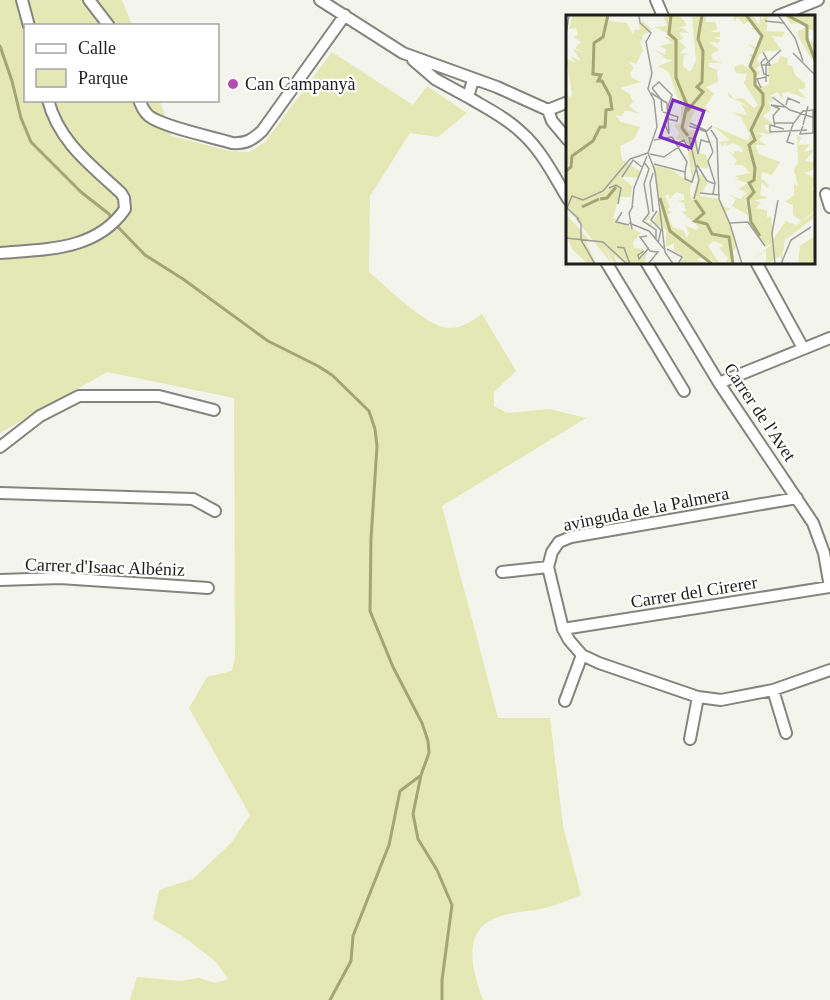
<svg xmlns="http://www.w3.org/2000/svg" width="830" height="1000" viewBox="0 0 830 1000" font-family="Georgia,serif">
<rect width="100%" height="100%" fill="#f3f4ec"/>
<path fill="#e4e8b5" d="M0,0h122l10,25 -106,1v74l134,1 11,35 59,15 19,1 16,-10 67,-90 81,53 14,-19 40,27 -29,24 -28,-4 -40,63 -1,76c19,16 56,54 79,56 13,1 24,-7 34,-14l34,57 -22,21v14l13,7 43,-4 36,9 -144,88 56,212h52l13,108 18,69c-13,5 -26,11 -40,14 -16,3 -35,3 -50,11 -30,16 -17,55 -8,80h-353l7,-23 44,4 18,-3 16,5 13,-4 -12,-17 -32,-25 -31,-18 6,-29 34,-11 39,-37 18,-27 -61,-107 18,-31 25,-6 3,-14 -1,-259 -127,-26 -107,61z"/>
<g fill="none" stroke-linecap="round" stroke-linejoin="round">
<path stroke="#a3a672" stroke-width="3" d="M0,46l12,35 9,37 10,24 50,50 28,22 3,6
M116,225l29,30 38,24 85,62 50,25 14,9 37,36 6,18 2,17 -6,93 -1,72 23,56 29,56 6,18 1,12 -8,22 -8,39 5,25 19,31 15,35 -10,75v20
M330,1000l21,-39 2,-25 36,-91 11,-54 20,-15"/>
<defs>
<path id="street" d="M22,0l7,26
M89,0l20,26
M320,0l83,53 94,34 51,23
M656,0l7,16
M778,16l40,-16
M413,60l22,19 33,18
M473,80l-5,17c18,11 39,21 54,36 20,18 32,43 46,66
M139,100c3,7 5,12 10,16 14,11 64,21 83,27 14,1 20,-3 30,-12l83,-116
M548,110l4,11 16,19
M548,110l20,-8
M826,194l4,13
M0,253c46,-4 96,-2 125,-44l-1,-11 -3,-5c-30,-28 -62,-51 -73,-93
M606,262l78,129
M646,262l73,121 94,140 11,30 6,34
M756,262l47,86
M719,383l111,-45
M0,447l40,-31 39,-20h80l55,14
M0,493l193,6 22,12
M797,498l-226,39 -12,5 -7,10 -4,15 15,62 6,11 13,15 17,8 99,34 23,3 52,-10 57,-20
M502,572l46,-5
M0,580l60,-2 148,10
M563,629l267,-42
M773,690l13,43
M565,701l17,-46
M690,739l8,-42"/>
</defs>
<use href="#street" stroke="#83847d" stroke-width="14"/>
<use href="#street" stroke="#fff" stroke-width="10"/>
</g>
<circle fill="#b34db2" stroke="#fff" stroke-width="2" cx="233" cy="84" r="6"/>
<g text-anchor="middle" dominant-baseline="central" stroke-width="4.5" stroke-linejoin="round" paint-order="stroke">
<g font-size="18" fill="#1e1f1c" stroke="#fff" text-anchor="start">
<text x="245" y="84">Can Campanyà</text>
</g>
<g font-size="18" fill="#1e1f1c" stroke="#fff">
<text transform="translate(760 412) rotate(56)">Carrer de l'Avet</text>
<text transform="translate(646 509) rotate(-11)">avinguda de la Palmera</text>
<text transform="translate(105 567) rotate(2)">Carrer d'Isaac Albéniz</text>
<text transform="translate(694 592) rotate(-9)">Carrer del Cirerer</text>
</g>
</g>
<g transform="translate(566 15)">
<rect width="249" height="249" fill="#f3f4ec"/>
<path d="M7,0h36v6l18,2 6,11 2,-5 5,1 -1,-7 4,-2 9,9 -10,6 1,7 -4,-4 4,11 -7,14 -8,-3 6,7 -4,5 2,5 9,4 -21,6 10,6 3,8 -4,4 11,8 -15,-4 -3,6 -7,-1 6,7 19,5 -6,12 -14,7 2,14 18,11 -3,7 -17,-2 12,10 -1,11h-12l-6,21 28,15 -8,9 1,6 10,1 -4,11 5,-6 7,-2 -6,3 -1,9h-20l-11,-9 3,9h-3l-11,-19 9,19 -46,-57v-37l6,-9 -6,5v-73l4,5 2,-4 -6,-36 10,5 -6,-7 11,5 -8,-12 12,4 -10,-5 6,-6 -8,-5 5,-2 -2,-7 -7,1zM97,0h16l8,10 -13,5 8,-2 7,5 -10,-1 4,6 -4,3 7,6 -6,6 10,1 -6,1 -1,11 7,6 6,-11 -4,-44 14,-2v7h9l3,7 -8,3h10v5h-8l9,3 -3,3 -9,-1 10,8 -8,4 2,6 10,3h-14l-1,3 9,4 1,12 -12,5 8,7 -9,13 6,6 -16,-4 -8,21 11,1 -2,21 10,3 3,9 -2,5 -12,-3 -5,26 1,9 8,-26 5,-1 3,10 -7,12 19,3 3,7 9,3 -5,2 11,35 -4,5 1,13h-9l3,-6 -9,-10 5,-3 -11,-4 -5,5 12,18 -19,-7 -4,3 12,4h-30l4,-7 -9,-7v-7l-8,4v-17l-12,-7 -3,3 -6,-2v-6l4,-3 2,3 -6,3 7,3 10,-19 -4,-6 -5,-34 19,5 17,12 3,-3 -6,-38 -11,-3 5,-5 -6,-8 7,-2v-16l5,-3 -9,-7 -8,-25 -11,-6 15,-6 -7,-1 -12,-10 11,6 1,-6 -7,-3 13,-3 -8,-7 7,2 1,-3 -18,-8 13,-1zM110,177l8,3v5l-7,1 7,2 2,8 -4,1 17,15 -3,3 -11,-5 4,8 -2,5 -3,-7 -11,-4 -6,-12 5,-3 -5,-2 3,-3 -5,-11 3,-2 2,5zM170,0h17l6,10 1,-9 3,4 1,-5h7l-4,2h5l-5,1v12l-4,1 22,1 -3,5 -10,-1 9,14 -19,2 -5,7 3,6 -5,4 6,3 -6,5 2,10 12,-2 -1,-19 10,-4 2,-6 8,2 -1,7 5,1 3,9 10,8v5l-7,2 9,9 -19,-7 -6,1 1,7 -6,-8 -7,4 4,7 -6,-3 3,10 -8,6 10,8 -8,1v4l9,6 -18,-3 7,4 -5,4 8,5h-11l4,9 21,8 -8,13 -10,-3 -1,6 8,7 -2,3 -5,-6 -2,13 8,3 -13,2 6,3 -5,5 11,2v7l4,-1 2,23 13,-18 10,4 5,-5 -8,-5v-10l-8,-3 9,-7v-12l4,4 -4,-17 4,-7 -1,-29 4,4 -3,7 12,-1 -6,8 11,-3 -10,12 10,1 -2,8 -9,3 9,4 2,-3 -3,16h3v21l-40,30 40,-29v5l-30,23 -4,24v-8l-15,8v-14l-17,14 25,-22 -8,5 -7,-9 -9,-15 1,-22 -5,-2 2,16 -16,-9 4,-7 -8,-5 13,5 6,-7 -9,-3 10,-6 -14,-4h6l-5,-3 15,-3 -7,-8h-9l3,-5 -10,-10 7,5v-4l9,1 -2,-5 -8,-4 -7,3 -1,-5 -2,6 -4,-5 11,-2 -17,-14 35,15 2,-6 -9,-18 -10,-5 16,3 -6,-11 8,4 -6,-5 -8,-3 -6,-3 -1,-5 6,7 9,-1 11,10 4,-3 -14,-22 3,-9 -11,-1 -2,-6 8,-3 7,5 3,-11 -3,-3 7,-3 -8,-8 8,3 5,-15 -9,-3 3,-5 -4,-3 -7,3 -7,-7 -2,5 -2,-4zM227,0l2,4 1,-4h19v16l-7,-2 -1,5 4,14v-9l3,5 1,21 -17,-29v-5l5,-2 3,-3 -5,-4 -10,2 -6,-8zM0,199l25,28h-5l10,22h-8l-16,-15 -6,-15zM249,221l-2,28h-15l2,-18z" fill="#e4e8b5" fill-rule="evenodd"/>
<path fill="none" stroke="#a3a672" stroke-width="3" d="M105,0l-2,19 7,6v38l11,27 -5,23 6,8M180,0l16,21 -12,30 5,7v12l8,9v11l-12,25 4,10 -6,5 6,23 -1,12 -5,3 5,9 -6,7 3,23 9,14M221,0l20,11v13l8,21M121,96l16,-19 -6,-5 5,-5 1,-31 -5,-12 4,-24M0,156l5,-4 1,-11 21,-15 7,-14h5l1,-17 6,-1 -2,-13 -8,-15h-4l3,-6 -8,-1 1,-31 9,-6 5,-22M94,183l10,33 42,33M34,184l7,-1 9,-11M129,185l9,13 -9,8 12,3 5,10 17,3 4,27M16,192l17,-8"/>
<path fill="none" stroke="#9e9f99" stroke-width="1.5" d="M73,0l1,8 11,10 -5,9 6,31 -4,16 6,11 3,27 -9,26M212,0l17,23 8,23M199,6l19,2M0,20l3,-20M227,38l22,22M200,42l-5,6 3,11 5,2M195,50h9l-7,-13M200,67v-18l15,-14M86,73l7,-6 13,13 -5,14M86,73l9,11 1,12M195,73l-4,-9 9,-2M85,78l16,10 2,31 -4,-9M206,82l18,13 25,8M220,90l2,-7 12,5M214,94l-9,-4 14,2M97,97l15,5 -1,4 -9,-2M124,108l17,8M209,108h19M237,110l5,-19M123,111l18,6M146,111l-6,6 7,20M237,111l-3,8 13,-1v-23M209,112l-2,-11 6,-7M218,114l-14,-4v7l37,-2M145,115l6,9 2,60 11,25M106,122l15,25 -2,10M88,125l18,-3M112,128l6,-3 5,11M228,129l-7,-2 6,-18 10,-13 12,-1M82,138l7,18 10,81 8,12M84,139l14,3 16,-11M132,139l3,-14 10,3M78,147l5,7 -5,15 5,29 -6,8 13,9v9M88,149l31,8M131,150l10,16 8,3M119,157v7l7,3 5,-16M87,158l-3,10 3,29M56,162l11,-17 9,7M43,173l7,-3 5,3 -3,16M134,178l20,2M147,179l2,-11 -7,-22 5,-9M128,184l5,-19 -10,-42 6,1 3,15M66,193l2,-20 13,-32M91,196l-6,9 10,10 -3,13M56,197l-6,10 13,3M11,203l4,6v16l14,24M13,204l-12,-11 5,-12 11,4 20,-9 27,-32 18,-6M63,208l20,8 15,18M164,208l18,-1 17,24M164,209l12,40M66,214l-3,-16 4,-7M81,221l-7,1 10,14 8,1 -10,12M0,223l37,4 24,22M51,232l7,1 6,16M101,234l15,8 -4,7M78,236l-6,4 1,4 10,-11M209,249l-3,-31 6,-33M215,249l10,-24 20,-13"/>
<path fill="#7b2cbf" fill-opacity="0.15" stroke="#7b2cbf" stroke-width="3" d="M107,85l31,11 -13,37 -31,-11z"/>
<rect width="249" height="249" fill="none" stroke="#1e1f1c" stroke-width="3"/>
</g>
<rect x="24" y="24" width="195" height="78" fill="#ffffff" stroke="#a5a5a4" stroke-width="1.5"/>
<rect x="36" y="44" width="30" height="9" fill="#ffffff" stroke="#a5a5a4" stroke-width="1.5"/>
<text x="78" y="54" font-size="18" fill="#1e1f1c">Calle</text>
<rect x="36" y="69" width="30" height="18" fill="#e4e8b5" stroke="#a5a5a4" stroke-width="1.5"/>
<text x="78" y="84" font-size="18" fill="#1e1f1c">Parque</text>
</svg>
